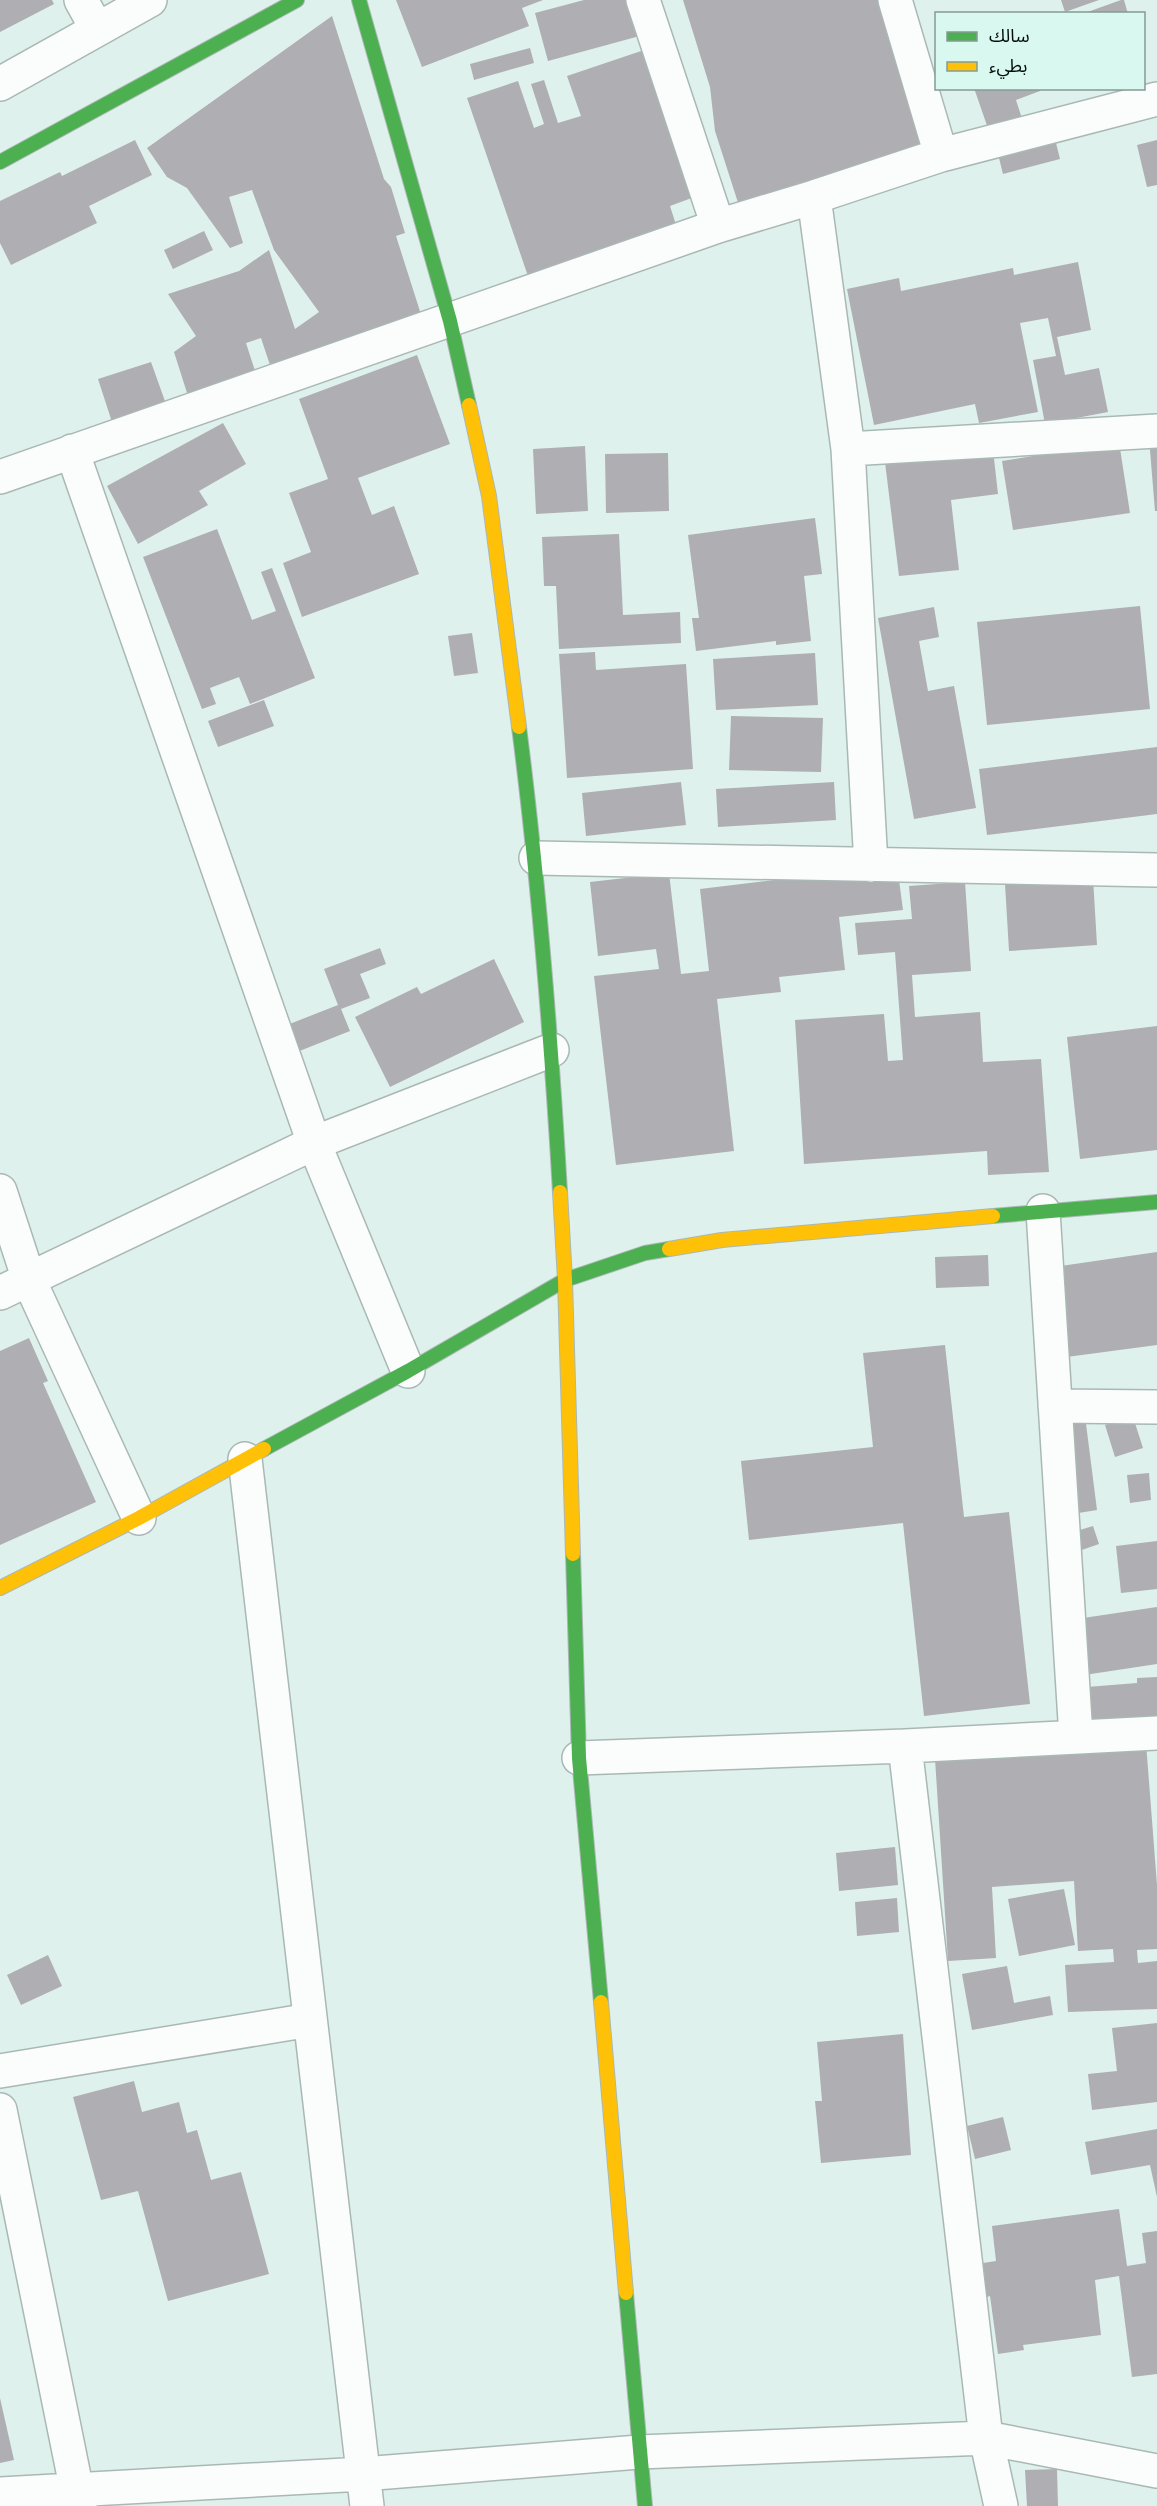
<svg xmlns="http://www.w3.org/2000/svg" width="1157" height="2506" viewBox="0 0 1157 2506" font-family="Literata,'Noto Sans Arabic',serif">
<rect width="100%" height="100%" fill="#dff1ec"/>
<path fill="#afaeb2" d="M0,0h52l2,4 -54,28z
M396,0h147l-21,8 7,18 -107,41z
M584,0h54l9,34 -99,27 -13,-48z
M683,0h195l47,152 -184,60 -26,-81 -5,-44z
M1061,0h38l-34,12z
M1121,0h3l4,14h-46z
M332,16l52,163 7,8 14,46 -9,3 29,91 -151,50 -13,-39 -15,5 10,31 -68,22 -14,-44 22,-16 -28,-42 71,-23 30,-21 26,79 24,-17 -45,-62 -22,-60 -23,7 14,46 -13,5 -43,-60 -20,-11 -20,-29z
M530,48l4,15 -60,17 -4,-16z
M647,49l50,147 -27,10 8,25 -148,51 -63,-184 51,-17 16,47 10,-4 -13,-40 13,-4 14,43 23,-7 -14,-40z
M974,88h65l1,3 -24,9 9,28 -33,12z
M1054,135l6,24 -57,15 -6,-24z
M135,140l17,35 -63,31 8,17 -86,42 -11,-22v-42l60,-29 2,4z
M1157,140v45l-10,2 -10,-42z
M204,231l9,19 -40,19 -9,-19z
M1078,262l13,68 -34,7 8,38 34,-7 9,44 -63,12 -12,-64 23,-4 -8,-38 -28,5 18,89 -59,11 -4,-19 -101,21 -27,-136 52,-11 2,13 112,-23 1,7z
M417,355l33,89 -92,34 14,37 22,-9 25,68 -117,43 -19,-54 28,-11 -22,-59 39,-14 -29,-80z
M151,362l15,42 -54,18 -14,-43z
M223,423l23,41 -47,27 9,14 -70,39 -31,-58z
M1149,438h8v73h-2z
M992,441l6,53 -47,6 8,70 -60,6 -15,-122z
M1119,442l11,71 -117,17 -11,-69z
M585,446l3,65 -52,3 -3,-65z
M668,453l1,58 -63,2 -1,-59z
M815,518l7,56 -18,2 7,65 -35,4v-4l-80,10 -4,-33h7l-11,-83z
M217,529l35,91 24,-9 -15,-39 11,-4 43,110 -65,26 -11,-27 -29,11 6,16 -14,5 -59,-152z
M619,534l4,81 57,-3 1,31 -122,6 -3,-63h-12l-2,-49z
M1140,606l10,103 -163,16 -10,-103z
M934,607l5,30 -20,4 9,50 26,-5 22,122 -62,11 -36,-201z
M472,633l6,40 -24,3 -6,-40z
M595,652l1,18 90,-6 7,105 -126,9 -8,-124z
M815,653l3,52 -102,5 -3,-51z
M264,700l10,26 -56,21 -10,-26z
M731,716l92,2 -2,54 -92,-2z
M1157,747v67l-170,21 -8,-66z
M681,782l5,43 -100,11 -4,-43z
M834,782l2,38 -118,7 -2,-38z
M897,865l6,45 -64,7 6,53 -66,7 2,15 -64,7 17,152 -118,14 -22,-189 65,-7 -3,-20 -58,7 -8,-74 79,-9 12,101 28,-3 -9,-82z
M1093,878l4,67 -88,6 -4,-67z
M965,882l6,89 -59,4 3,42 65,-5 3,50 58,-3 8,113 -61,3 -1,-24 -183,13 -9,-144 89,-6 4,47 15,-1 -8,-108 -37,3 -3,-32 57,-4 -3,-33z
M380,948l6,16 -26,10 10,24 -29,11 9,22 -53,21 -10,-27 51,-20 -14,-36z
M494,959l30,63 -134,65 -35,-70 62,-30 4,7z
M1157,1026v124l-77,9 -13,-122z
M1157,1252v93l-98,13 -12,-90z
M988,1255l1,31 -53,2 -1,-31z
M29,1338l19,43 -5,2 53,119 -96,43v-194z
M945,1345l19,172 45,-5 21,192 -106,12 -21,-193 -154,17 -8,-79 132,-14 -10,-94z
M1085,1416l12,94 -31,5 -12,-94z
M1130,1417h3l10,31 -28,9 -10,-32z
M1149,1473l2,27 -21,3 -3,-28z
M1093,1526l6,18 -20,7 -6,-19z
M1157,1541v48l-36,4 -5,-47z
M1157,1607v57l-86,13 -8,-56z
M1157,1677v42l-68,5 -2,-37 50,-4v-5z
M1145,1730l12,155v64l-20,1 1,13 19,-2v48l-89,3 -3,-47 49,-3 -1,-13 -35,2 -4,-70 -82,6 4,71 -48,3 -14,-218z
M895,1847l3,38 -59,6 -3,-38z
M1064,1889l11,56 -56,11 -11,-57z
M897,1898l2,34 -42,4 -2,-34z
M48,1955l14,31 -41,19 -14,-30z
M1007,1966l7,37 36,-7 3,19 -81,15 -10,-56z
M1157,2023v79l-65,8 -4,-36 29,-3 -5,-43z
M903,2034l8,121 -90,8 -6,-62h7l-5,-59z
M134,2081l8,31 37,-10 8,31 10,-3 14,50 30,-8 28,102 -101,27 -30,-110 -37,9 -28,-103z
M1003,2117l8,33 -36,9 -8,-33z
M1157,2129v68l-7,-32 -59,10 -6,-33z
M1119,2209l8,57 19,-3 -4,-30 15,-2v143l-25,3 -13,-101 -24,4 6,55 -78,10 1,5 -26,4 -8,-58 -3,1 -4,-34 13,-2 -4,-35z
M0,2398l14,62 -14,3z
M1057,2469l1,37h-31l-2,-36z"/>
<g fill="none" stroke-linecap="round" stroke-linejoin="round">
<defs>
<path id="street" d="M81,0l16,29
M643,0l75,226
M895,0l46,155
M0,84l150,-84
M814,197l34,252 23,416
M848,449l309,-18
M72,451l242,692 94,228
M0,477l718,-251 96,-29 127,-42 216,-56
M536,858l621,12
M0,1191l29,89 110,238
M1043,1211l33,526
M0,1293l314,-150 238,-93
M1055,1406l102,1
M245,1459l122,1047
M905,1746l81,692 15,68
M579,1758l326,-12 252,-13
M0,2071l310,-51
M0,2110l80,396
M0,2494l363,-20 276,-22 347,-14 171,33"/>
<path id="fast" d="M359,0l91,321 19,84
M0,162l297,-162
M519,727c20,156 32,309 41,465
M993,1216l164,-14
M264,1449l144,-78 157,-91 80,-27 24,-4
M573,1554l6,204 22,244
M626,2293l19,213"/>
<path id="slow" d="M469,405l20,91 30,231
M560,1192l5,88 8,274
M669,1249l53,-9 271,-24
M0,1588l139,-70 125,-69
M601,2002l25,291"/>
</defs>
<use href="#street" stroke="#aab8b4" stroke-width="36"/>
<use href="#fast" stroke="#aab8b4" stroke-width="16"/>
<use href="#slow" stroke="#aab8b4" stroke-width="16"/>
<use href="#street" stroke="#fafdfc" stroke-width="33"/>
<use href="#fast" stroke="#4caf50" stroke-width="14"/>
<use href="#slow" stroke="#ffc107" stroke-width="14"/>
</g>
<rect x="935" y="12" width="210" height="78" fill="#d8f8f0" stroke="#849b95" stroke-width="1.5"/>
<rect x="947" y="32" width="30" height="9" fill="#4caf50" stroke="#849b95" stroke-width="1.5"/>
<text x="989" y="42" font-size="18" fill="#050f0c">سالك</text>
<rect x="947" y="62" width="30" height="9" fill="#ffc107" stroke="#849b95" stroke-width="1.5"/>
<text x="989" y="72" font-size="18" fill="#050f0c">بطيء</text>
</svg>
